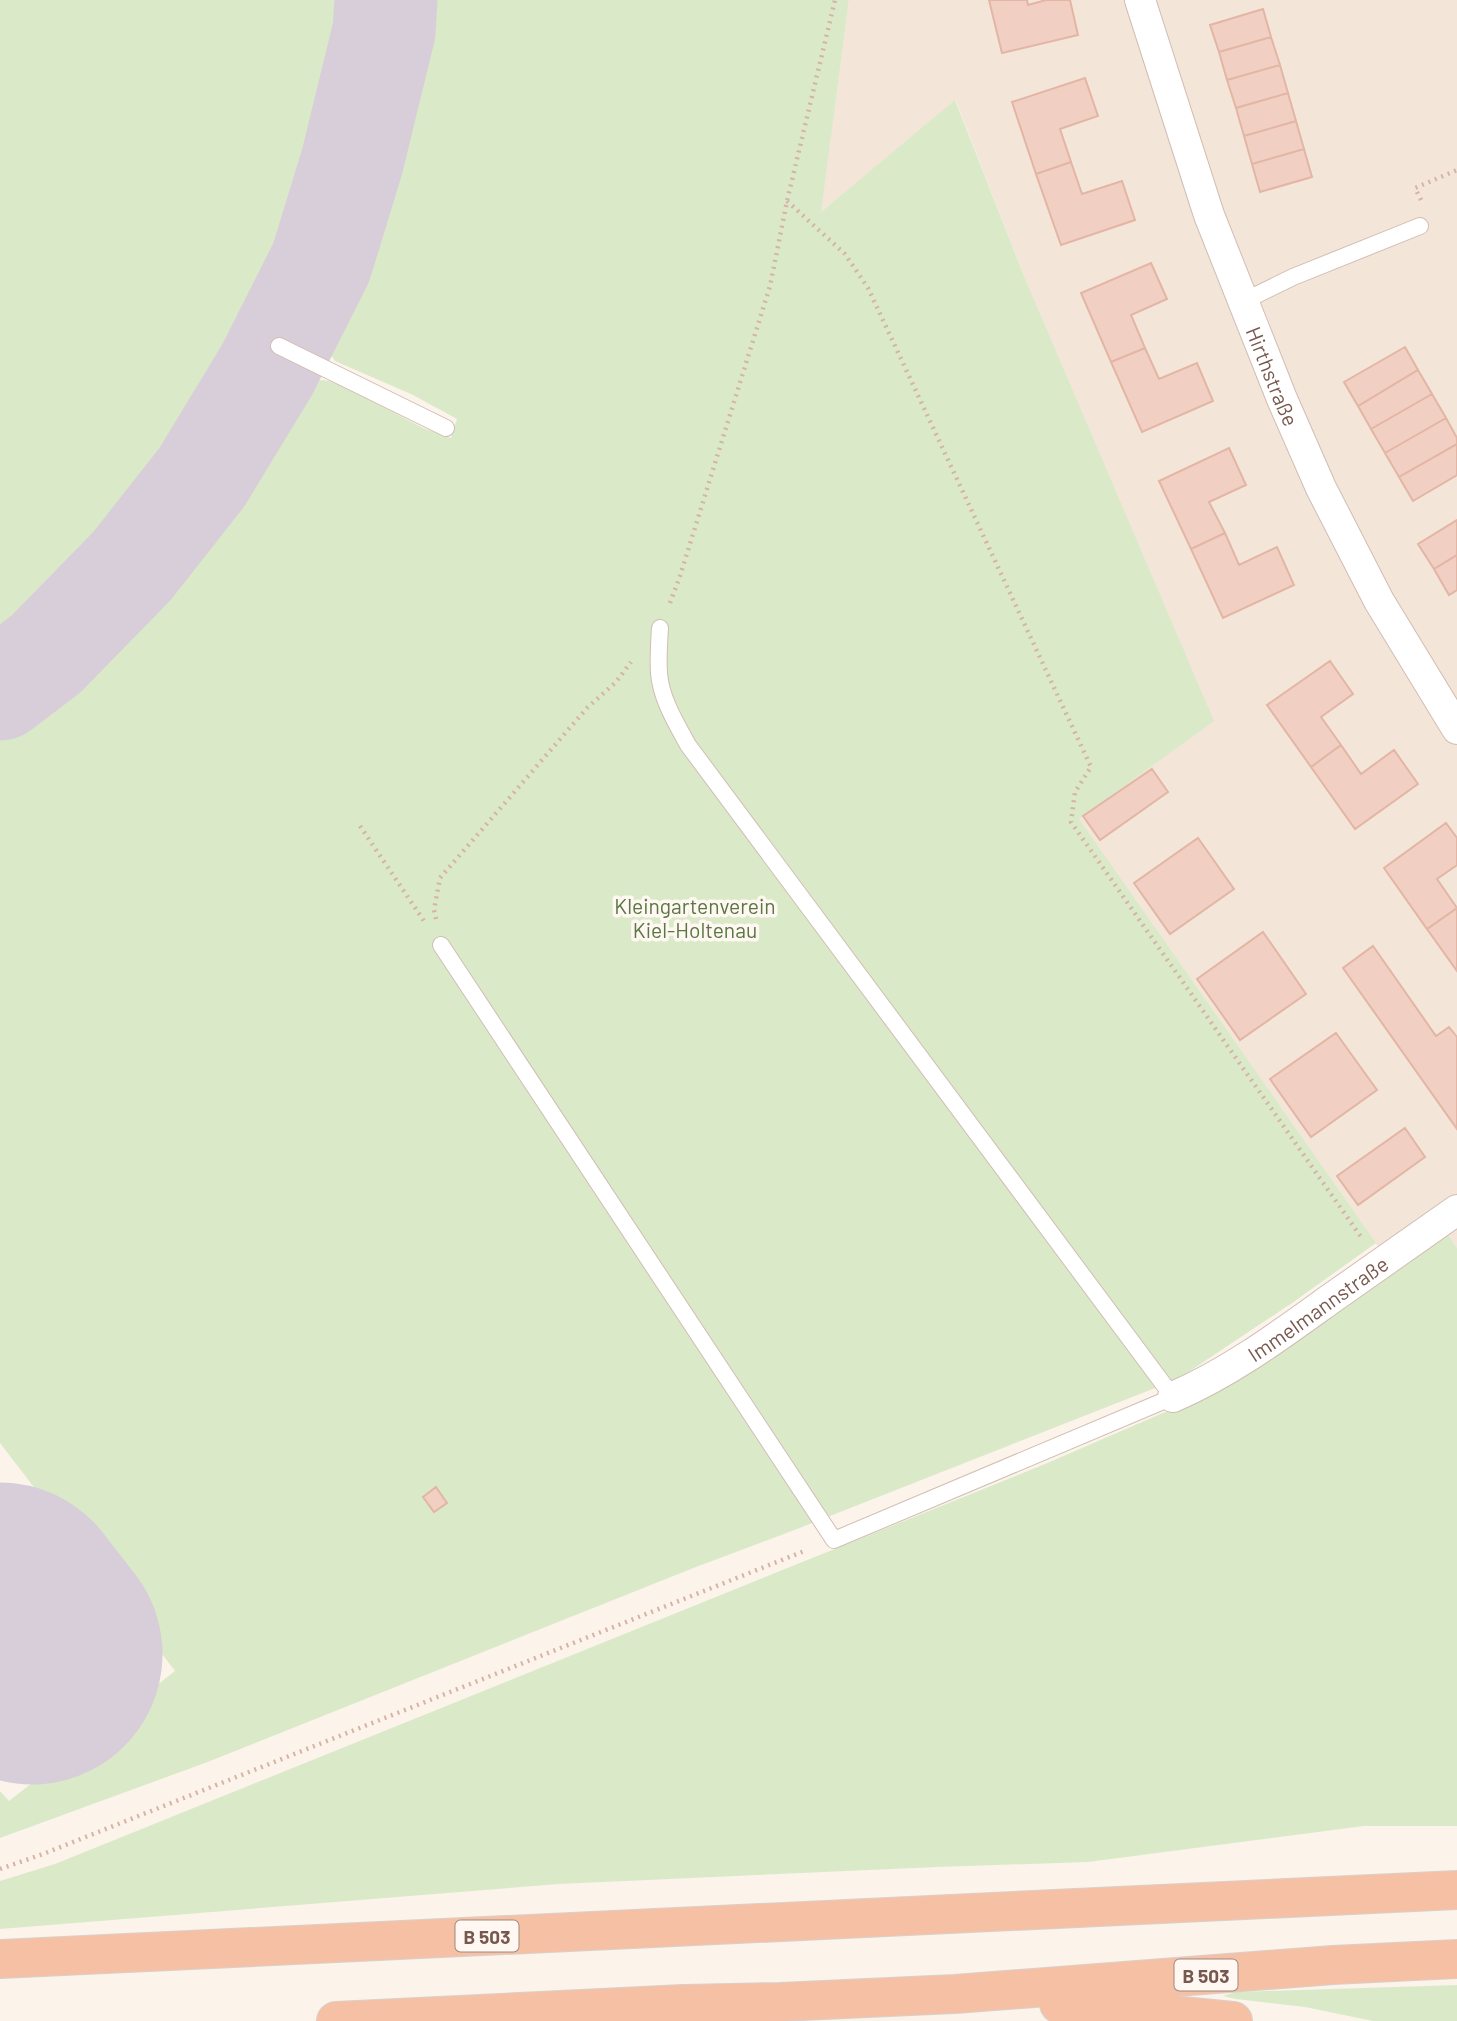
<svg xmlns="http://www.w3.org/2000/svg" width="1457" height="2021" viewBox="0 0 1457 2021" font-family="Barlow,sans-serif">
<rect width="100%" height="100%" fill="#fcf4eb"/>
<path fill="#f4e5d9" d="M849,0h608v1248l-10,-13 -51,37 -318,-453 -52,-538 -70,-180 -136,112z"/>
<path fill="#daeac9" d="M0,0h349l-1,18 -33,149 -56,137 -90,158 -56,67 -80,84 -33,26z
M418,0h431l-28,212 134,-112 71,181 188,440 -135,98 297,424 -84,60 -114,76 -381,150 -101,38 -491,196 -205,75v-47l9,10 166,-130 -175,-228v-712l86,-68 61,-61 70,-85 85,-134 21,-3 13,2 87,46 28,10 6,-19 -44,-24 -78,-34 -12,-18 55,-142 34,-120z
M1448,1235l9,13v578h-93l-276,36 -151,5 -378,17 -559,45v-48l55,-17 990,-400 157,-68 134,-84 60,-40z
M1457,1985v36h-84l-68,-14 -69,-8 -13,-3 12,-4z"/>
<g fill="none" stroke-linecap="round" stroke-linejoin="round">
<path stroke="#d8ced9" stroke-width="103" d="M0,689l46,-35 86,-88 70,-89 65,-107 54,-107 31,-101 32,-131 2,-31"/>
<path stroke="#d8ced9" stroke-width="261" d="M0,1613l32,41"/>
</g>
<path fill="#f1d0c3" stroke="#e3b5a4" stroke-width="2" d="M989,0h38l1,5 18,-5h24l8,35 -76,18z
M1263,9l8,28 -52,15 -9,-27z
M1271,37l9,28 -53,15 -8,-28z
M1280,65l8,28 -52,15 -9,-28z
M1085,78l13,38 -38,13 11,33 -35,12 -24,-72z
M1288,93l8,28 -52,15 -8,-28z
M1296,121l8,28 -52,15 -8,-28z
M1304,149l8,28 -52,15 -8,-28z
M1071,162l11,32 40,-13 13,39 -74,25 -25,-71z
M1151,263l16,36 -36,16 14,33 -34,14 -30,-69z
M1405,347l13,23 -60,36 -14,-24z
M1145,348l14,31 38,-16 16,38 -71,31 -31,-70z
M1418,370l14,24 -61,35 -13,-23z
M1432,394l14,24 -61,35 -14,-24z
M1446,418l11,20v6l-58,33 -14,-24z
M1457,444v31l-44,26 -14,-24z
M1229,448l17,37 -37,17 16,31 -34,16 -32,-68z
M1457,520v35l-23,14 -16,-25z
M1225,533l14,32 38,-18 17,38 -71,33 -32,-69z
M1457,555v35l-8,5 -15,-26z
M1330,661l23,33 -32,23 20,28 -30,22 -44,-62z
M1341,745l20,29 33,-24 24,34 -63,45 -44,-62z
M1152,769l16,23 -68,48 -17,-24z
M1446,823l11,15v27l-20,14 20,29 -30,21 -43,-61z
M1198,838l36,51 -64,45 -36,-51z
M1457,908v63l-30,-42z
M1263,932l43,62 -66,46 -43,-61z
M1373,946l63,90 13,-9 8,10v92l-114,-161z
M1336,1033l41,57 -66,47 -41,-58z
M1405,1128l20,29 -67,48 -21,-29z
M436,1487l11,16 -13,9 -11,-15z"/>
<g fill="none" stroke-linecap="round" stroke-linejoin="round">
<defs>
<path id="service" d="M1242,302l51,-25 127,-51
M279,346l167,82
M441,945l393,595 339,-143 -485,-652c-12,-22 -27,-46 -29,-72 -1,-14 0,-30 1,-45"/>
<g id="minor">
<path id="s1" d="M1140,0l69,215 73,184 39,89 58,113 78,128"/>
<path id="s2" d="M1173,1397c56,-24 106,-61 156,-97 42,-30 85,-60 128,-90"/>
</g>
<path id="trunk" d="M0,1959l1457,-69
M1059,2004l174,17
M336,2021l347,-17 97,-2 175,-8 378,-29 124,-6"/>
</defs>
<use href="#service" stroke="#d1bdb3" stroke-width="18"/>
<use href="#minor" stroke="#d1bdb3" stroke-width="32"/>
<use href="#trunk" stroke="#d9d0cd" stroke-width="40"/>
<path stroke="#d7b3a5" stroke-width="4.5" stroke-dasharray="2 5" stroke-linecap="butt" d="M1421,200l-6,-12 42,-18
M787,201l58,53 23,34 223,479 -16,25 -4,30 290,415
M670,603l10,-27 90,-290 17,-85 48,-201
M360,826l66,98
M436,919l-2,-9 6,-32 147,-170 29,-26 15,-20
M0,1869l43,-15 764,-304"/>
<use href="#service" stroke="#fff" stroke-width="16"/>
<use href="#minor" stroke="#fff" stroke-width="30"/>
<use href="#trunk" stroke="#f6c0a5" stroke-width="38"/>
</g>
<g text-anchor="middle" dominant-baseline="central" stroke-width="7" stroke-linejoin="round" paint-order="stroke">
<g fill="#fff8f2" stroke="#a0887f" stroke-width="2">
<rect x="455.5" y="1920.5" width="63" height="31" rx="5"/>
<rect x="1174.5" y="1959.5" width="63" height="31" rx="5"/>
</g>
<g font-size="19" font-weight="bold" fill="#77584e">
<text x="487" y="1936">B 503</text>
<text x="1206" y="1975">B 503</text>
</g>
<g font-size="21" fill="#77584e" stroke="#fff8f2">
<text stroke="none"><textPath href="#s1" startOffset="399">Hirthstraße</textPath></text>
<text stroke="none"><textPath href="#s2" startOffset="170">Immelmannstraße</textPath></text>
</g>
<g font-size="21" fill="#587743" stroke="#fff8f2">
<text x="695" y="905">Kleingartenverein<tspan x="695" dy="24">Kiel-Holtenau</tspan></text>
</g>
</g>
</svg>
